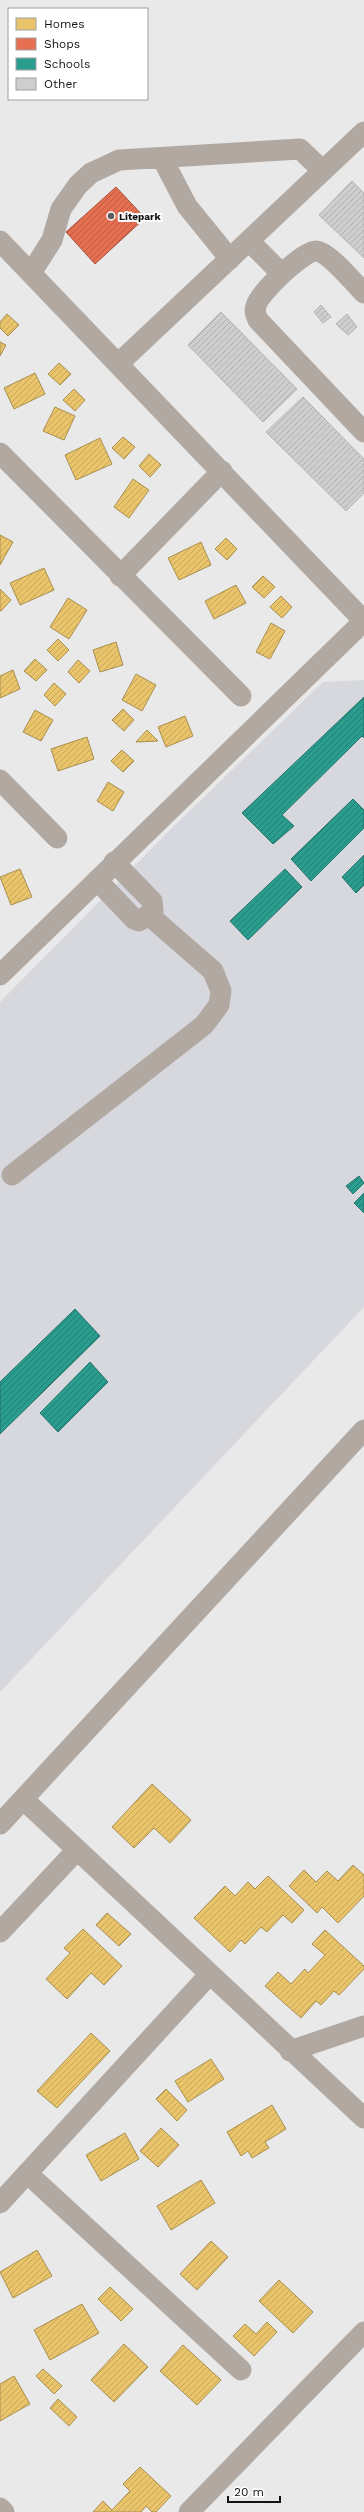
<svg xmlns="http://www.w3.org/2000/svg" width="364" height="2512" viewBox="0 0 364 2512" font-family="'Work Sans',sans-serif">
<defs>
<pattern id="homes-hatch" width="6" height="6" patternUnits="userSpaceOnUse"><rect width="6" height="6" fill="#e9c46a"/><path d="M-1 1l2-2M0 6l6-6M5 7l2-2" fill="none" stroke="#c7a75b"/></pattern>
<pattern id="shops-hatch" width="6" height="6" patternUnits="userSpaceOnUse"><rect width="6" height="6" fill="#e76f51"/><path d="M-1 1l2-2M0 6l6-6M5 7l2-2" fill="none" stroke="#ba5a42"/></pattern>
<pattern id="schools-hatch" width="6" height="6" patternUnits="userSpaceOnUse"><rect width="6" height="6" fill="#2a9d8f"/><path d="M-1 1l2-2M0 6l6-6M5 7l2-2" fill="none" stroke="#237f74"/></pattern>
<pattern id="building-hatch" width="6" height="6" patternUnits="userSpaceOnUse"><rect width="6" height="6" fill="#cfcece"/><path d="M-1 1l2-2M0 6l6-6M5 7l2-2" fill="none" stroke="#b1b0b0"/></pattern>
</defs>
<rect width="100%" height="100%" fill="#e9e9ea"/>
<path fill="#d7d8dd" d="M364,680v627l-364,385v-690l174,-176 149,-144z"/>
<path fill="url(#homes-hatch)" stroke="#a88f50" d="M7,314l12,11 -11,11 -8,-8v-6z
M0,342l6,3 -6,11z
M59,363l12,11 -11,11 -12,-11z
M35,373l10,21 -31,15 -10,-21z
M74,389l11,11 -10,11 -12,-11z
M55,407l20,9 -11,24 -21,-9z
M123,437l12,10 -11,12 -12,-11z
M100,438l12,26 -36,16 -11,-25z
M149,454l12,11 -11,12 -11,-11z
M133,479l16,11 -20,28 -15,-11z
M0,535l13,7 -13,23z
M226,538l11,11 -10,11 -12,-11z
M201,542l10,23 -32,15 -11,-22z
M44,568l10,22 -34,15 -10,-22z
M263,576l12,11 -11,11 -12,-11z
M236,585l10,18 -32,16 -9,-18z
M0,589l11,11 -10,11h-1z
M281,596l11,11 -10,11 -12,-11z
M68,598l19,12 -18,29 -19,-12z
M271,623l14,8 -15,28 -14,-7z
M58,639l11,11 -11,11 -11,-11z
M116,642l7,23 -23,7 -7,-22z
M35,659l12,11 -11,11 -12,-10z
M78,660l12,11 -11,12 -11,-11z
M13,670l7,19 -20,9v-22z
M136,674l20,11 -14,26 -20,-11z
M54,683l12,11 -11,12 -11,-11z
M123,709l11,11 -10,11 -12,-11z
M35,710l18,10 -12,21 -18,-9z
M185,716l8,20 -27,11 -8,-20z
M147,730l11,11 -22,1z
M87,737l7,22 -36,12 -7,-22z
M122,750l12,11 -11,11 -12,-11z
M108,782l16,10 -11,19 -16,-10z
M20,869l12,28 -21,8 -11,-28z
M152,1784l39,36 -21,23 -16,-15 -20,20 -22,-21z
M353,1865l11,10v21l-26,27 -16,-16 -5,6 -28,-27 15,-16 12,12 11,-11 11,10z
M268,1876l36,34 -12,13 -9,-8 -16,17 -6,-5 -16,17 -4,-4 -11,12 -36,-34 31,-32 10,10 13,-14 7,7z
M107,1913l24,21 -12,12 -23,-21z
M83,1929l39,37 -18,19 -13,-12 -24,26 -21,-20 24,-26 -6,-5z
M325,1930l39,36v3l-25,26 -5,-4 -13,14 -5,-4 -15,17 -36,-32 13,-14 13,12 14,-15 3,4 17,-18 -13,-11z
M91,2033l19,18 -53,57 -20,-17z
M211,2059l13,20 -36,23 -13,-21z
M166,2089l21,21 -10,11 -21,-22z
M272,2105l14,24 -21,13 4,6 -17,10 -4,-7 -7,5 -14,-24z
M161,2128l18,17 -21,22 -18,-16z
M125,2133l14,26 -38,22 -15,-26z
M201,2180l14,23 -44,27 -14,-24z
M211,2241l17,16 -31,33 -17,-16z
M37,2250l15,26 -39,22 -13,-26z
M279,2280l34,32 -20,21 -34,-32z
M110,2287l23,22 -12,12 -23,-22z
M82,2304l17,29 -49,27 -16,-30z
M267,2322l10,10 -23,24 -21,-20 12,-12 11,10z
M124,2344l24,23 -34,35 -23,-22z
M183,2345l38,35 -24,25 -37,-34z
M43,2369l19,17 -8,8 -18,-18z
M14,2376l16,28 -30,17v-37z
M58,2399l19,18 -8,9 -19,-18z
M140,2467l31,29 -15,16h-4l-6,-6 -5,6h-48l10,-11 9,9 18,-19 -7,-7z"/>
<path fill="url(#shops-hatch)" stroke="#a7533e" d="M116,187l29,31 -50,46 -29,-32z"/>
<path fill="url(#schools-hatch)" stroke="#23736a" d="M364,697v41l-2,-2 -80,79 12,11 -21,18 -31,-31z
M353,799l11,11v18l-53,53 -20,-22z
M364,855v30l-8,8 -14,-16z
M285,869l17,18 -54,53 -18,-19z
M359,1176l5,7 -11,11 -7,-8z
M364,1193v20l-10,-10z
M75,1309l25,27 -100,98v-52z
M90,1362l18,20 -50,50 -18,-19z"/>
<path fill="url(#building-hatch)" stroke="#b4b4b4" d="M352,181l12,12v65l-45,-43z
M321,305l10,12 -8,6 -9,-11z
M221,312l76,77 -34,33 -75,-77z
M347,314l10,13 -9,8 -12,-11z
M303,397l61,62v34l-18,18 -80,-79z"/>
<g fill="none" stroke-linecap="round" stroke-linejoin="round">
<path stroke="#b1a9a1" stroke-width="21" d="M162,158l25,48 43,53
M0,241l364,380
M249,241l33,33
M31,273l21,-33 9,-31 17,-24 13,-12 28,-13 181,-11 23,22
M364,293c-10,-10 -35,-41 -48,-42 -13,0 -57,42 -60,55 -2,6 0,9 2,14l106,112
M118,364l246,-232
M0,453l241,243
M120,576l102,-105
M0,780l57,58
M97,880l37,39 5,2 14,-9 -1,-11 -38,-39
M0,975l364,-354
M12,1175l192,-150 15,-20 2,-14 -8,-20 -63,-55
M23,1799l341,319
M0,1824l364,-394
M0,1932l77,-82
M290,2051l74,-25
M27,2173l214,197
M0,2203l209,-228
M0,2508l4,4
M189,2512l175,-180"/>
</g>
<circle fill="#5d5d5e" stroke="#fff" stroke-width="1.5" cx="111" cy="216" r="4"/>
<g text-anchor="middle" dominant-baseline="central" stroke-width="4" stroke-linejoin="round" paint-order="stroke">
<g font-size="10" font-weight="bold" fill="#121213" stroke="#fff" text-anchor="start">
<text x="119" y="216">Litepark</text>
</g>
</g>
<rect x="8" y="8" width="140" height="92" fill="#ffffff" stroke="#a0a0a1"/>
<rect x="16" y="18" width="20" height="12" fill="#e9c46a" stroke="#a0a0a1"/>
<text x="44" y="28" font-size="12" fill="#121213">Homes</text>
<rect x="16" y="38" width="20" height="12" fill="#e76f51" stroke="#a0a0a1"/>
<text x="44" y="48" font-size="12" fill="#121213">Shops</text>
<rect x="16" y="58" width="20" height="12" fill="#2a9d8f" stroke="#a0a0a1"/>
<text x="44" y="68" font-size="12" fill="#121213">Schools</text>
<rect x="16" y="78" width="20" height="12" fill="#cfcece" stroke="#a0a0a1"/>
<text x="44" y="88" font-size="12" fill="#121213">Other</text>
<path d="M228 2496v6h52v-6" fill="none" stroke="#121213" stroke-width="2"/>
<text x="234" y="2496" font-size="12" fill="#121213" stroke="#ffffff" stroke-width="3" paint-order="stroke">20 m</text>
</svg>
